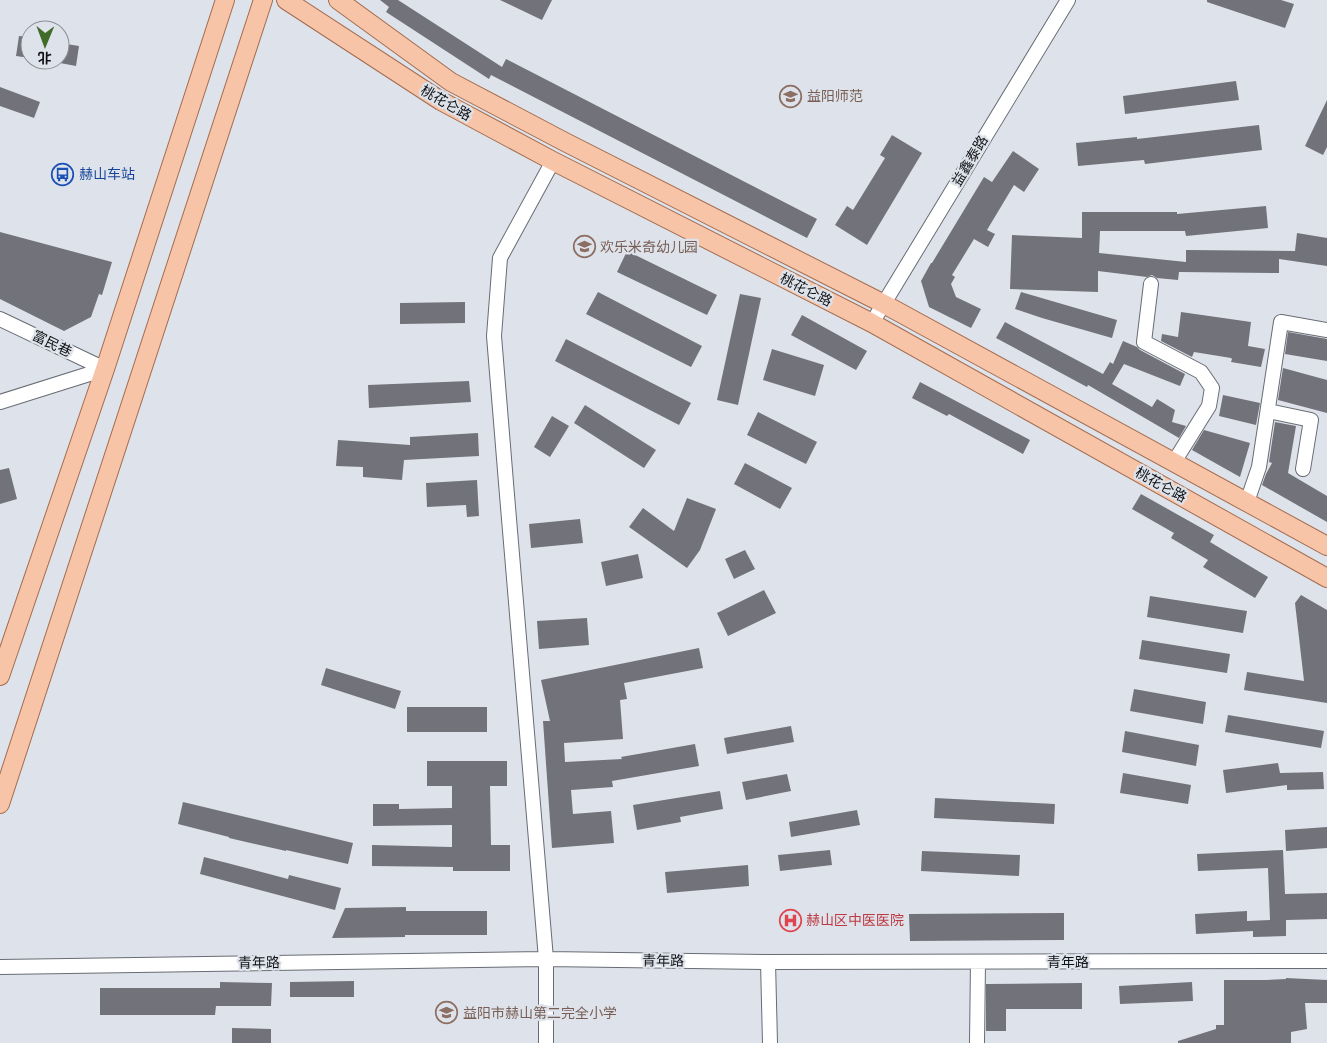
<svg xmlns="http://www.w3.org/2000/svg" width="1327" height="1043" viewBox="0 0 1327 1043" font-family="'Varela Round','Noto Sans SC',sans-serif">
<rect width="100%" height="100%" fill="#dee3eb"/>
<path fill="#72727a" d="M380,0h18l104,67 4,-8 311,160 -10,19 -316,-163 -2,4 -103,-67 3,-5z
M500,0h52l-10,20z
M1207,0h74l13,4 -9,24 -78,-26z
M19,36l11,1v21l-14,-2z
M60,43l19,3 -3,20 -16,-3z
M1236,81l3,19 -114,14 -2,-18z
M0,87l40,15 -6,16 -34,-12z
M1327,100v47l-4,8 -18,-9z
M1259,125l3,25 -117,14 -1,-4 -66,6 -2,-23 61,-6v2z
M892,135l30,18 -55,92 -32,-20 12,-19 6,4 32,-52 -5,-3z
M1013,151l26,18 -15,23 -10,-7 -27,45 8,4 -7,13 -14,-8 -22,36 3,2 -4,7 5,13 25,12 -10,19 -42,-21 -8,-26 10,-18h1l52,-86 8,5z
M1266,206l2,22 -82,8 -1,-5h-85l-1,22 87,9v-12l109,1 2,-18 30,5v28l-48,-7v14l-100,-1 -1,8 -21,-2 -5,-3 -5,2 -49,-6v21l-88,-3 2,-54 70,3v-26h95v2z
M0,232l112,30 -10,33 -3,-1 -8,23 -27,14 -64,-32z
M627,251l90,44 -10,20 -90,-43z
M598,292l104,54 -11,21 -105,-53z
M1021,292l96,28 -5,18 -70,-20 -27,-9z
M740,294l21,4 -23,107 -21,-5z
M465,302v21l-65,1v-21z
M1181,312l70,10 -3,24 17,3 -4,18 -30,-5 1,-3 -1,-1 -37,-6 -2,5 -31,-16 1,-7 16,3z
M802,315l65,36 -11,19 -65,-35z
M1005,322l98,52 7,-12 3,2 10,-23 14,6 3,3 45,24 -5,12 -56,-22 -12,20 40,23 5,-8 18,11 -3,12 14,4 -7,12 -91,-53 -1,2 -91,-49z
M1288,332l39,7v22l-42,-7z
M566,339l125,64 -12,22 -124,-64z
M772,349l52,16 -9,31 -52,-16z
M1283,368l44,12v33l-49,-13z
M469,381l2,21 -102,6 -1,-23z
M920,382l110,58 -7,14 -74,-40 -2,2 -35,-18z
M1223,395l37,8 -4,22 -37,-9z
M585,405l71,45 -12,18 -70,-45z
M758,412l59,30 -11,22 -59,-29z
M552,416l17,10 -19,31 -16,-10z
M1275,422l21,4 -8,47 39,23v26l-65,-37 4,-11 6,-11 -3,-1z
M1204,430l46,13 -10,34 -48,-27z
M478,433l1,23 -75,4 -2,20 -39,-3v-10l-27,-1 2,-26 72,5v-8z
M745,463l47,25 -12,21 -46,-25z
M9,468l8,31 -17,5v-34z
M477,480l2,36 -12,1 -1,-12 -39,2 -1,-24z
M1141,494l73,41 -4,7 58,35 -13,21 -52,-31 5,-7 -37,-22 3,-5 -42,-24z
M687,498l29,11 -16,41 -13,18 -58,-41 14,-19 31,23z
M580,519l3,24 -52,5 -2,-24z
M745,550l10,19 -21,10 -9,-20z
M638,554l5,24 -37,8 -5,-24z
M764,590l12,23 -48,23 -11,-23z
M1301,595l26,15v93l-83,-13 3,-18 57,9 -9,-78z
M1150,596l97,15 -4,22 -96,-16z
M587,618l2,27 -50,4 -2,-28z
M1142,640l88,14 -3,19 -88,-14z
M699,648l4,20 -79,15 3,16 -7,1 3,39 -59,4 1,19 57,-3 -1,-2 74,-13 4,22 -87,15 1,6 -42,3 2,24 38,-3 3,32 -62,5 -9,-127h7l-9,-41z
M326,668l75,23 -6,18 -74,-24z
M1134,689l72,13 -3,22 -73,-13z
M407,707h80v25h-80z
M1228,715l96,16 -3,17 -96,-16z
M791,726l3,16 -67,12 -3,-16z
M1125,731l74,14 -3,21 -74,-14z
M427,761h80v25h-17l1,59h19v26h-57v-4l-81,-1v-21l80,2v-22l-79,1v-22h26v5l53,-1v-22h-25z
M1278,763l2,10 43,-1 1,17 -37,1v-5l-61,8 -3,-23z
M1123,773l68,12 -3,19 -68,-11z
M787,774l4,17 -45,9 -4,-18z
M720,791l3,18 -43,8 1,5 -44,8 -4,-25z
M935,798l120,6 -1,20 -120,-6z
M183,802l170,41 -5,21 -62,-14v1l-57,-13v-1l-51,-13z
M857,810l3,15 -69,12 -2,-15z
M1327,827v21l-41,3 -1,-21z
M830,850l2,15 -52,6 -2,-16z
M1283,850l2,44 42,-1v26l-41,1v16l-33,1v-6l-57,3 -1,-20 52,-3v10l23,-1 -2,-52 -70,3 -1,-17z
M922,851l98,4 -1,21 -98,-5z
M204,857l84,22 1,-4 52,13 -6,22 -135,-36z
M748,865l1,21 -82,7 -2,-21z
M406,907v4h81v24h-82v2l-73,1 13,-30z
M1064,913v27l-154,1 -1,-27z
M1286,978l41,2v23h-22l2,26 -16,3v11h-113v-2l38,-12v-4h8v-45h42l20,-1z
M354,981v16h-64v-15z
M220,982l52,1 -1,23h-55l-1,9h-115v-27h120z
M1192,982l1,19 -73,3 -1,-18z
M1082,983v26h-76v22h-20v-47z
M232,1028l39,1v14h-39z"/>
<g fill="none" stroke-linecap="round" stroke-linejoin="round">
<defs>
<path id="minor" d="M1151,284l-7,58 57,30 11,16 -3,18 -35,56
M0,319l105,50
M872,323l196,-323
M0,402l105,-33
M1268,411l43,9 -8,49
M1247,502l12,-35 22,-145 46,8
M768,962l2,81
M0,967l546,-8 222,3 559,-1
M546,1043v-84l-39,-464 -13,-159 6,-78 53,-97
M977,1043l1,-81"/>
<path id="major" d="M286,0l155,101 112,60 319,162 455,255
M338,0l113,82 114,60 319,162 443,242
M0,676l105,-307 120,-369
M0,804l263,-804"/>
</defs>
<use href="#minor" stroke="#686c73" stroke-width="16"/>
<use href="#major" stroke="#a46c4e" stroke-width="20"/>
<use href="#minor" stroke="#fff" stroke-width="14"/>
<use href="#major" stroke="#f8c4a7" stroke-width="18"/>
</g>
<defs>
<symbol id="school-ring" viewBox="-11 -11 22 22"><circle r="9.5" fill="#dee3eb" stroke="#8d6e63" stroke-width="1.5"/><path d="M0-5L7-2L0 1L-7-2ZM-4 1L0 2.5L4 1V4Q0 6-4 4Z" fill="#8d6e63"/></symbol>
<symbol id="bus-ring" viewBox="-11 -11 22 22"><circle r="9.5" fill="#dee3eb" stroke="#1a4fb4" stroke-width="1.5"/><path d="M-5-6H5V4H4V6H2V4H-2V6H-4V4H-5ZM-3.5-4V0h7V-4ZM-3.5 1.2v1.5H-2V1.2ZM2 1.2v1.5H3.5V1.2Z" fill="#1a4fb4"/></symbol>
<symbol id="hospital-ring" viewBox="-11 -11 22 22"><circle r="9.5" fill="#dee3eb" stroke="#e0444e" stroke-width="1.5"/><path d="M-5-5h3v3.5h4V-5h3V5h-3V1.5h-4V5h-3Z" fill="#e0444e"/></symbol>
</defs>
<g fill-rule="evenodd">
<use href="#school-ring" x="778" y="84" width="25" height="25"/>
<use href="#bus-ring" x="50" y="162" width="25" height="25"/>
<use href="#school-ring" x="572" y="234" width="25" height="25"/>
<use href="#hospital-ring" x="778" y="908" width="25" height="25"/>
<use href="#school-ring" x="434" y="1000" width="25" height="25"/>
</g>
<g text-anchor="middle" dominant-baseline="central" stroke-width="4.5" stroke-linejoin="round" paint-order="stroke">
<g font-size="14" fill="#785e54" stroke="#dee3eb" text-anchor="start">
<text x="807" y="96">益阳师范</text>
<text x="600" y="247">欢乐米奇幼儿园</text>
<text x="463" y="1013">益阳市赫山第二完全小学</text>
</g>
<g font-size="14" fill="#101114" stroke="#dee3eb">
<text transform="translate(446 103) rotate(30)">桃花仑路</text>
<text transform="translate(970 161) rotate(-59)">益鑫泰路</text>
<text transform="translate(806 290) rotate(27)">桃花仑路</text>
<text transform="translate(52 344) rotate(26)">富民巷</text>
<text transform="translate(1161 485) rotate(29)">桃花仑路</text>
<text transform="translate(663 961) rotate(1)">青年路</text>
<text x="1068" y="962">青年路</text>
<text transform="translate(259 963) rotate(-1)">青年路</text>
</g>
<g font-size="14" fill="#164399" stroke="#dee3eb" text-anchor="start">
<text x="79" y="174">赫山车站</text>
</g>
<g font-size="14" fill="#be3a42" stroke="#dee3eb" text-anchor="start">
<text x="806" y="920">赫山区中医医院</text>
</g>
</g>
<g transform="translate(45 45) rotate(181)"><circle r="24" fill="#dee3eb" stroke="#8c8f95"/>
<path d="M0-4L9 19L0 12L-9 19Z" fill="#416b28"/>
<text y="-8" font-size="14" font-weight="bold" text-anchor="middle" fill="#101114">北</text>
</g>
</svg>
